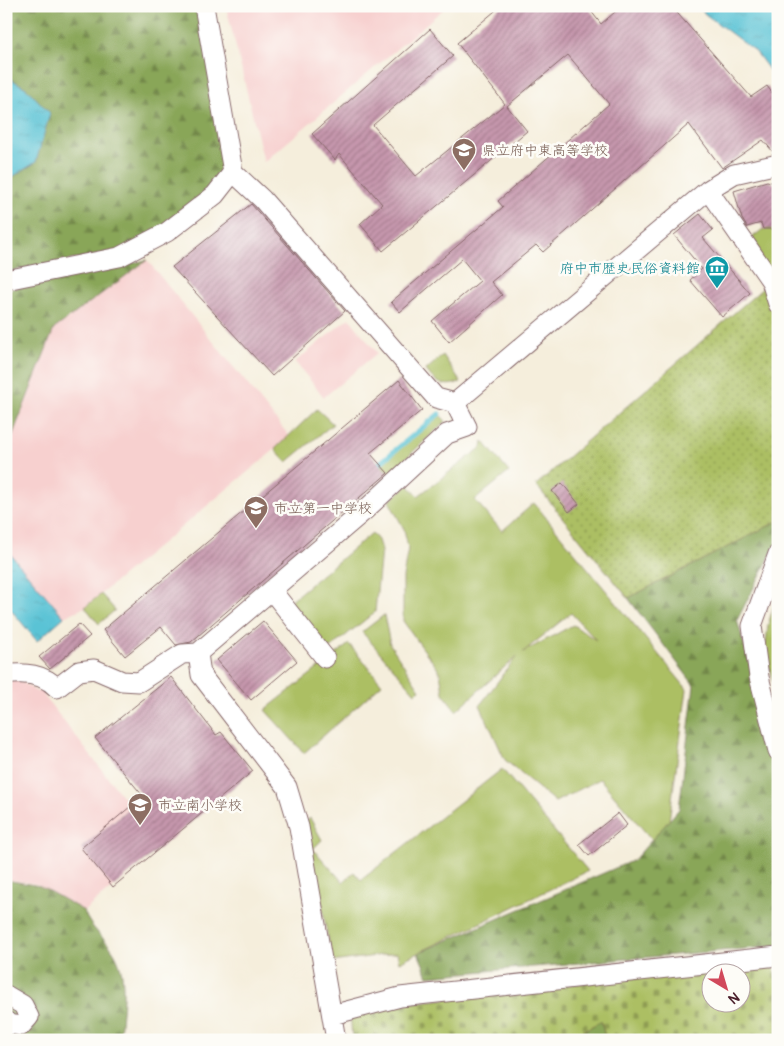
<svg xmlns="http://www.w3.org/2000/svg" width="784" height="1046" viewBox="0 0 784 1046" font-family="Pangolin,'Klee One',sans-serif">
<defs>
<pattern id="forest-firs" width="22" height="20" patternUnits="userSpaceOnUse" patternTransform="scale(1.25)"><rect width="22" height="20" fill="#89a659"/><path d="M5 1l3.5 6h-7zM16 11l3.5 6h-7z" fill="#72874a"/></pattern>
<pattern id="cemetery-stones" width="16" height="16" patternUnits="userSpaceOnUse" patternTransform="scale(1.25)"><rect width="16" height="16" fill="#acbf63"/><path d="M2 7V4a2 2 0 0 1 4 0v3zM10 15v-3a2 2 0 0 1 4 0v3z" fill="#8e9b52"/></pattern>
<pattern id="park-dots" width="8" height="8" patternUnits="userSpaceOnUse" patternTransform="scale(1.25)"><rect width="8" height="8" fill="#acbf63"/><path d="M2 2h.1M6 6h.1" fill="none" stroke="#8e9b52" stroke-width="1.8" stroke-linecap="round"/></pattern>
<pattern id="water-ripples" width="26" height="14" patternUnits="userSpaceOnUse" patternTransform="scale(1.25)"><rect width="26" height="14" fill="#5ac3d5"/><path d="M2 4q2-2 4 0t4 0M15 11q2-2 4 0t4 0" fill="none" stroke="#50a7b7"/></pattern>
<pattern id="building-hatch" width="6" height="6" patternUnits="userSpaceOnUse" patternTransform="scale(1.25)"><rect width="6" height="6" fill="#c697ad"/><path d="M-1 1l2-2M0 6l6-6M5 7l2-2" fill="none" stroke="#a37b8d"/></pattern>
</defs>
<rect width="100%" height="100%" fill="#fdfcf7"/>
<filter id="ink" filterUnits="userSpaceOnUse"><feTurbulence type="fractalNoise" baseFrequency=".02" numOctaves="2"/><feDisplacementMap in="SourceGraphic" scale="10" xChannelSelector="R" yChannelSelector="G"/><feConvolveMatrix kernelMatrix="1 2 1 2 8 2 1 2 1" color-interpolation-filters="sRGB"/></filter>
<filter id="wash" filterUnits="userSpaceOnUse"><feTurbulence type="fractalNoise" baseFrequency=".0096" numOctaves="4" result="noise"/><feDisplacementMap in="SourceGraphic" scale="20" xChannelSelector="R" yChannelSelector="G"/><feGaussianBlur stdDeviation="1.12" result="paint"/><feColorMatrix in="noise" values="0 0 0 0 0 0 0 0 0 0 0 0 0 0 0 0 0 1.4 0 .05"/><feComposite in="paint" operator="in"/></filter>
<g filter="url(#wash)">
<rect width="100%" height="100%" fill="#f5eedc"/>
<path fill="#f7d0cf" d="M226,6h221l-183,156z
M147,260l143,177 -205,170 -21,10 -58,-68v-97l48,-123z
M349,318l28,35 -53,44 -29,-35z
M17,679l20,13 7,-3v7l86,110 -49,42 32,39 -29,24 -47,-27 -31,-5v-197z"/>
<path fill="#acbf63" stroke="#7b6f47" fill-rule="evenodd" d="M763,229h15v75l-33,-61z
M443,355l18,27c-17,6 -25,2 -35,-12z
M317,409l16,15 -46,38 -12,-13z
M439,414l7,7 -57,53 -9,-11z
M483,441l26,31 -34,28 27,31 32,-28 153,186 -18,132 -17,19 -52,-61 -45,23 -50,-42 -25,-55 37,-49 -61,55 -13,-18 -3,-21 -37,-51v-44l5,-29 -4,-19 -15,-28 19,-16 10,11 64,-49zM571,613l25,27 -23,-15 -50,27z
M372,533l6,7 3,10 -6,62 -46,37 -40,-47z
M778,592v109l-13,-50 3,-26z
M101,594l14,16 -16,14 -14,-17z
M384,615l6,29 30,46 -5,3 -53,-61z
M349,644l33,40 -78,69 -39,-43z
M502,769l86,102 -189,91 -2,-9 -65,9 -14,-79 -15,-58 7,-7 12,22 -9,9 30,33 11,-10 7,8z"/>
<path fill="url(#forest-firs)" stroke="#6a6242" d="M6,6h190l33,140 -10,29 -11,17 -44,34 -44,25 -114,21v-91l30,-19 -10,-74 -20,-12z
M147,260l-93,69 -48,123v-162z
M778,521v20l-41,79 41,138v188l-350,30 -10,-23 216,-93 45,-51 15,-124 -66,-87z
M6,880l34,6 44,25c6,18 22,27 31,43 14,25 6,57 5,84l2,2h-114l-2,-3z
M601,1021l5,19h-19l-4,-9z"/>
<path fill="url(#cemetery-stones)" stroke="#7b6f47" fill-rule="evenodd" d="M773,961l5,26v53h-172l-5,-19 -18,10 4,9h-235l-2,-30zM712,974h30v30h-30z"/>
<path fill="url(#park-dots)" stroke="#7b6f47" d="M771,281l7,23v217l-150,77 -92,-113z"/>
<path fill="url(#water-ripples)" stroke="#527180" d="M698,6h80v76l-22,-30 -51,-38z
M6,76l20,12 24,25 -14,49 -30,19z
M6,549l58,68 -27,24 -31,-37z"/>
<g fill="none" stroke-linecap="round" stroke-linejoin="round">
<path stroke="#5ac3d5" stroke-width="5" d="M380,463l59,-49"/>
</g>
<g id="blocks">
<path fill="url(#building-hatch)" d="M501,6h86l14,18 21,-18h49l80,91 16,-11 11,15v52h-4l-11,-13 -41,28 -33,-44 -146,128 -7,-7 -45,37 11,13 -53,47 -17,-21 48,-40 -18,-22 -62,53 -9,-10 112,-95 -5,-6 111,-97 -41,-49 -61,51 20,25 -144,120 -23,-27 22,-20 -43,-50 -4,6 -23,-26 118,-105 23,27 -80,69 43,51 89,-72 -48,-61z
M767,181l11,3v45h-15l-2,-6 -14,4 -5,-8 -8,-28z
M251,204l94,107 -73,65 -100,-109z
M700,214l13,16 -10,8 47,55 -28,24 -32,-37 12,-11 -28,-34z
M399,380l23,30 -52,43 18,20 -197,169 -15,3 -15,-18 -36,29 -22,-26z
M562,483l17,21 -10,8 -17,-21z
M263,621l34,40 -46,39 -34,-40z
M79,624l11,12 -40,33 -11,-12z
M171,677l45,58 5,-3 32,39 -140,116 -32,-39 62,-52 -48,-58z
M618,813l9,12 -38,31 -10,-12z"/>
</g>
</g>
<g filter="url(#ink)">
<use href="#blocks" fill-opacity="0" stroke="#866769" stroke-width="1"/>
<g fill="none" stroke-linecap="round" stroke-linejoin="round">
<defs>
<path id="minor" d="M204,6l29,166 29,27 174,199 19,5
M708,190l63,91 7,23
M6,280l113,-23 48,-25 48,-37 18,-23
M778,554l-26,72 7,51 19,74
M272,591l53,67
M6,675c18,-3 38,-1 51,13l22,-17 15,-2 28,12 17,1 43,-28 16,-1
M6,995l17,10 6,12 -8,9 -12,-2 -3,-3
M332,1015l68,-18 378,-41
M336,1040l-37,-213 -12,-40 -86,-112 -3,-22 166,-142 83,-77 20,-7 -12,-24 253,-213 26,-16 44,-10"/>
</defs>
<use href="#minor" stroke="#866769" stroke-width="21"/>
<use href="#minor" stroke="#fff" stroke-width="19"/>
</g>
</g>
<defs>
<symbol id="school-pin" viewBox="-11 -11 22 30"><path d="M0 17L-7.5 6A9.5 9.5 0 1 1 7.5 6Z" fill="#8d6e63" stroke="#fdfcf7"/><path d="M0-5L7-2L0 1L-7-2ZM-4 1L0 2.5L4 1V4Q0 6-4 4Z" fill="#fff"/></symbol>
<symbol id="museum-pin" viewBox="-11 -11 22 30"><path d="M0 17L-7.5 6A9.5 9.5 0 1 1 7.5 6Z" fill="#0f9aa8" stroke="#fdfcf7"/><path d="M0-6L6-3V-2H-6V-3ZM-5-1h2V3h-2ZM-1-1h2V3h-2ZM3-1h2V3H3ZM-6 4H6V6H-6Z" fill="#fff"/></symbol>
</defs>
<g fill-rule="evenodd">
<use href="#school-pin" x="450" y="136" width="28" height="38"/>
<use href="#museum-pin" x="703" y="254" width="28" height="38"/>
<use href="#school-pin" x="242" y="494" width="28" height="38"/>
<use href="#school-pin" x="126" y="791" width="28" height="38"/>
</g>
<g text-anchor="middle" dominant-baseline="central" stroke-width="5" stroke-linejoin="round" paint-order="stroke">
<g font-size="14" fill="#785e54" stroke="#fdfcf7" text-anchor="start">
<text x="482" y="150">県立府中東高等学校</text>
<text x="274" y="508">市立第一中学校</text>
<text x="158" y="805">市立南小学校</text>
</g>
<g font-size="14" fill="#0d838f" stroke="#fdfcf7" text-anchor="end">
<text x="700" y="268">府中市歴史民俗資料館</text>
</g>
</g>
<rect width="784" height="1046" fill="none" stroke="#fdfcf7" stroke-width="25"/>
<g transform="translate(726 988) rotate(142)"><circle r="24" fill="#fdfcf7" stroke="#b5a4a5"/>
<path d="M0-4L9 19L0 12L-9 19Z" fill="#d1495b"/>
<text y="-8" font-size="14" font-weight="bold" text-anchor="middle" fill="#4a1f2b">N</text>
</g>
</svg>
